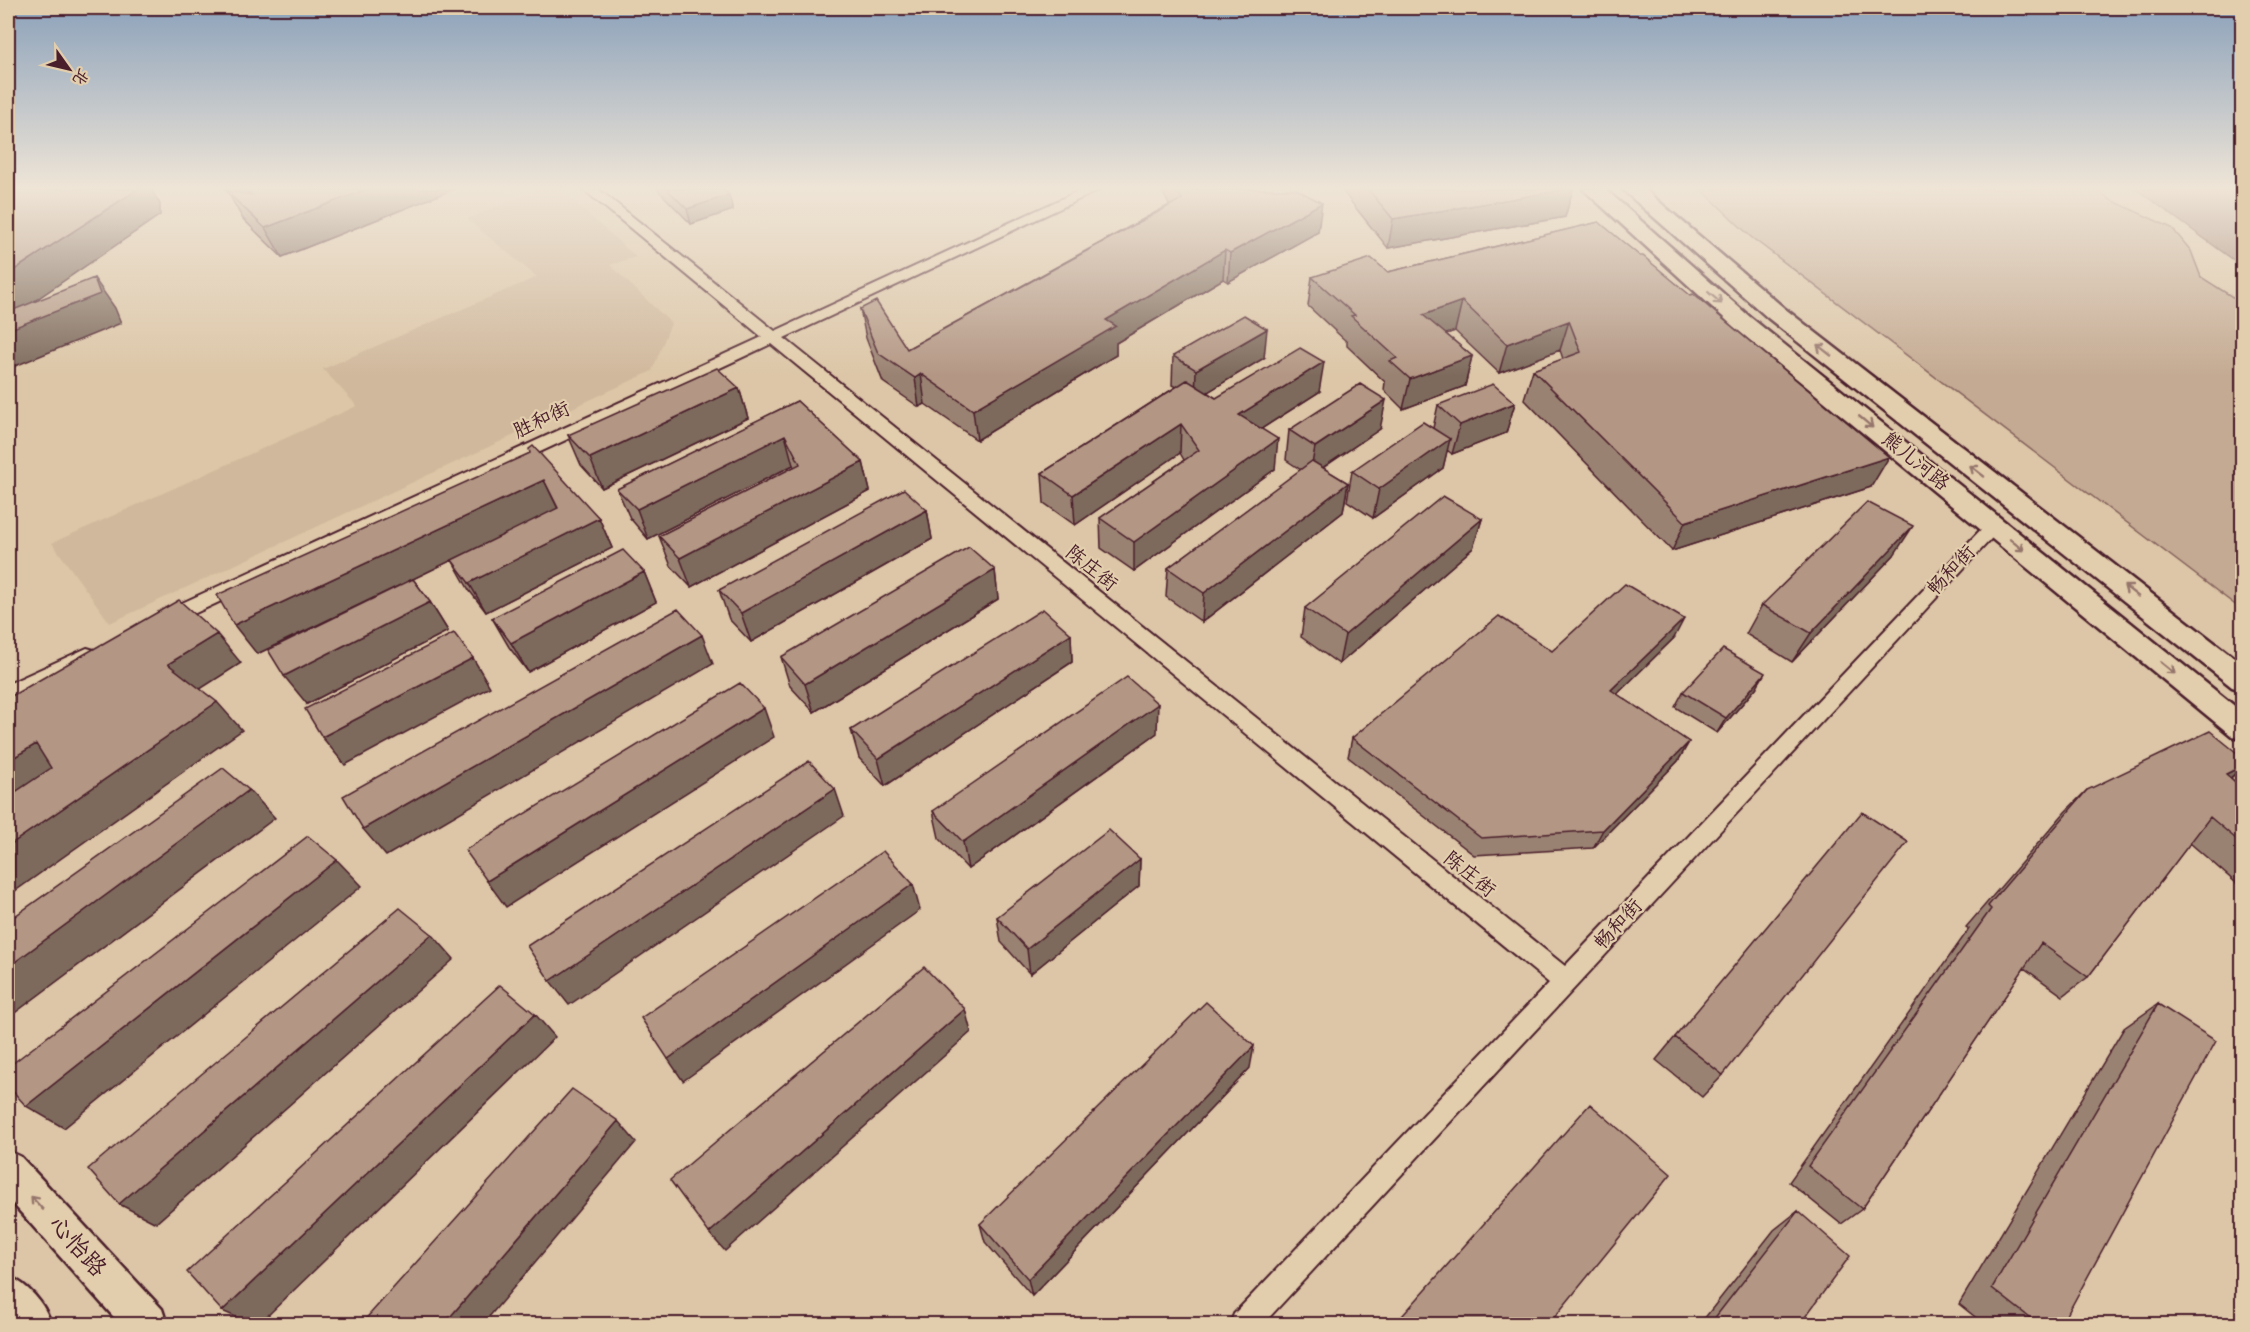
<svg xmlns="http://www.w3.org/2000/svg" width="2250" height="1332" viewBox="0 0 2250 1332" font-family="Kalam,'LXGW WenKai TC',sans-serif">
<rect width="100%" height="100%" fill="#dcc6a7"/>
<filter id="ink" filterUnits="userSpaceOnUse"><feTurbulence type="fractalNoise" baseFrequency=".0167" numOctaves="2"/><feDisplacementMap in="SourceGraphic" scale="12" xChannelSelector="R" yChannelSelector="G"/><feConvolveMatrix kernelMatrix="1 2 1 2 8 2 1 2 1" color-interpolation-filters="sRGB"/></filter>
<g filter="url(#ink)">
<path fill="#d0b89c" d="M540,189h20l76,68 -26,8 61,58 -19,48 -542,252 -58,-80 305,-137 -34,-37 214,-92 -70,-58z"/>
<path fill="#c4aa92" stroke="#87645e" stroke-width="1.5" d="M1701,189h397l11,10 63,29 19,23 10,26 41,26v307l-491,-373z"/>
<path fill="#a18476" stroke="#7e5c58" stroke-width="1.5" d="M2136,189h106v77z"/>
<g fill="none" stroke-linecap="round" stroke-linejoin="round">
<defs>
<path id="street" d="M583,189h15l177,142 308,-142h18l-317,149 781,628 423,-444h12l3,4 -740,798h-33l4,-10 315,-331 -778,-639 -599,280 -7,2 -7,-2 -2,-5 2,-5 604,-277z
M87,648l7,2 3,5 -3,5 -86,40v-16z"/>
<path id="secondary" d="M1583,189h22l145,128 492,395v28l-10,-4 -498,-409z
M1622,189h22l140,119 458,356v26l-10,-3 -464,-369z
M8,1151l13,6 141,152 5,15h-47l-112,-126z
M8,1276c20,8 37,28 43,48h-43z"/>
</defs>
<use href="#street" stroke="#4a1f2b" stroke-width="4"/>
<use href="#secondary" stroke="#4a1f2b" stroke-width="5"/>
<use href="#street" fill="#e2cdac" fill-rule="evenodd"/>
<use href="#secondary" fill="#e2cdac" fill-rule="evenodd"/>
</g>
<path fill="#9a8272" stroke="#4a1f2b" stroke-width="1.5" d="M225,189h229l-172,68 -39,-38 -16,-28z
M657,189h66l10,21 -42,14z
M1161,189h135l22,43 -90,50 -5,-3 -107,64v12l-139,85 -52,-36 -6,3 -36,-25 -17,-44 -6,-29 47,40 262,-144z
M1341,189h232l-8,28 -177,31 -33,-41z
M1599,222l272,265 -199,64 -148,-152 9,-29 30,-11 -3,-9 -61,23 -44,-42 -9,3 26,22 -7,30 -62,23 -19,-19 1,-8 -38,-36v-4l-39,-36 4,-29 76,-5z
M1173,356l91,2 -57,34 9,6 103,-6 -58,37 14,40 -141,102 -33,-23 -1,-30 84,-58 -4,-7 -105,72 -31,-22 -2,-30 134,-86 -4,-2z
M739,388l9,30 -146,70 -21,-23 -13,-30z
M797,401l66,61 7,29 -179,96 -20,-21 -12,-30 135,-69 -1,-2 -145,74 -18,-21 -13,-29z
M1515,403l-9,30 -54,21 -5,-4 -4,18 -70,50 -26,-17 5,-30 81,-43 5,-23z
M1380,429l-57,39 25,15 -5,29 -141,110 -36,-25 2,-29 133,-98 -15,-10 3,-30z
M530,453l69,65 13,30 -126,64 -17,-22 -17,-30 -39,19 17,23 18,29 -141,73 43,-95 -93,45z
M927,510l5,29 -181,103 -22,-23 -10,-29z
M1482,519l-9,29 -134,116 -38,-27 4,-29z
M1894,555l-102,107 -46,-28 16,-29z
M995,570l3,29 -184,113 -24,-26 -9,-29z
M644,572l12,30 -128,70 -19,-25 -17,-29z
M1071,634l1,28 -187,124 -26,-28 -8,-28z
M1674,638l-57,56 72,48 -11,19 -85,87 -119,7 -126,-98 4,-19 200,-87z
M1756,688l-39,45 -42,-26 8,-15z
M1157,733l-189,136 -29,-31 -6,-27z
M2242,757v11l-11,10 11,10v100l-52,-45 -102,134 -25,19 -39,-28 -162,241 -21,15 -52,-42 180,-253 -3,-2 99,-115 22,-22z
M1140,859l-1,27 -109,88 -29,-32 -4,-25z
M2158,1004l-96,320h-78l-25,-20 165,-276z
M1675,1037l48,38 -21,22 -46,-37z
M1250,1068l-218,228 -47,-54 -5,-18z
M1798,1211l2,113h-100l74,-94z
M2242,1319v5h-9z"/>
<path fill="#7d6a5c" stroke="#4a1f2b" stroke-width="1.5" d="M138,189h13l9,15v11l-152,104v-45z
M367,189h87l-172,68 -17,-29z
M1569,189h4l-8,28 -177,31 5,-29z
M729,195l4,15 -42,14 -4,-15z
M1322,203l-4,29 -90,50 2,-29z
M1225,250l-2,29 -107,64v12l-139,85 -4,-30 133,-90z
M94,278l21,30 6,15 -113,46v-39z
M1462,301l-7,30 -38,13 6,-29z
M1569,321l-9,29 -61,23 8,-29z
M1267,329l-3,29 -69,42 1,-30z
M1472,356l-7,30 -62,23 7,-30z
M1324,362l-5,30 -83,53 3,-30z
M921,374l4,30 -6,3 -4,-29z
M739,388l9,30 -146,70 -12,-30z
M1386,400l-6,29 -70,47 5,-29z
M1515,403l-9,30 -54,21 8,-29z
M1181,424l-1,29 -105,72 -2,-30z
M785,435l8,30 -145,74 -11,-30z
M1278,439l-3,30 -141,102v-29z
M1450,439l-7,29 -70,50 6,-29z
M1889,457l-18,30 -199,64 13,-29z
M863,462l7,29 -179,96 -11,-29z
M544,480l14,29 -301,145 -23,-29z
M1348,483l-5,29 -141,110 2,-29z
M927,510l5,29 -181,103 -10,-29z
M599,518l13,30 -126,64 -17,-29z
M1482,519l-9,29 -134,116 6,-29z
M1913,526l-19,29 -102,107 19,-29z
M995,570l3,29 -184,113 -9,-28z
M644,572l12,30 -128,70 -17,-29z
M430,602l18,29 -141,73 -23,-28z
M1684,619l-10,19 -72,71 9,-19z
M217,634l24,29 -47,30 -26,-29z
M1071,634l1,28 -187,124 -7,-27z
M702,635l11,29 -327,192 -23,-27z
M473,658l17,29 -145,78 -23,-28z
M1765,673l-9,15 -39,45 9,-15z
M217,702l25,28 -234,166v-50z
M1158,704l-1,29 -189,136 -5,-27z
M764,708l10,29 -268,170 -19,-26z
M1689,742l-11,19 -85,87 10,-18z
M36,744l31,28 -59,37v-48z
M2242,766v2l-19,16 3,-10z
M835,789l9,27 -275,189 -19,-24z
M249,790l26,28 -267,200v-51z
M1140,859l-1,27 -109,88 -3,-25z
M337,860l25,26 -298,242 -38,-22z
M913,884l7,26 -237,171 -15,-22z
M432,934l22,25 -298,264 -37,-19z
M965,1009l6,23 -246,219 -16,-18z
M535,1014l20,23 -296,287h-7l-30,-13z
M1254,1046l-4,22 -218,228 -4,-17z
M618,1121l18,21 -153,182h-39z"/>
<path fill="#b39784" stroke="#4a1f2b" stroke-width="1.5" d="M8,189h130l-130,85z
M244,189h123l-102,39 -39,-37 26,4z
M667,189h56l6,6 -42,14z
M1176,189h120l26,14 -92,50 -5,-3 -119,70 10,6 -143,84 -52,-36 -6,4 -37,-25 -18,-44 16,-8 31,48 275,-150z
M1368,189h201l-176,30z
M1599,222l41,34h3l47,39 3,-1 196,163 -204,65 -152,-152 48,-18 -12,-31 -62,23 -45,-43 -39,14 49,41 -62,23 -20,-18 7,-3 -46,-42 4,-1 -43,-38 59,-19 17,14z
M94,278l6,16 -92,36v-18z
M1244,315l23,14 -71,41 -23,-14z
M1300,348l24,14 -85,53 39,24 -144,103 -34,-24 99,-68 -18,-26 -108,71 -31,-22 145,-93 29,18z
M717,368l22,20 -149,70 -22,-23z
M1360,384l26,16 -71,47 -26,-17z
M1493,384l22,19 -55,22 -22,-20z
M797,401l66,61 -183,96 -21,-22 141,-72 -15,-29 -148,74 -20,-20z
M1423,422l27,17 -71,50 -27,-18z
M533,446l66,72 -130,65 -17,-23 106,-52 -14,-28 -310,145 -17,-30 313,-142 -1,-4z
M1312,461l36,22 -144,110 -36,-25z
M904,489l23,21 -186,103 -22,-23z
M1443,496l39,23 -137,116 -40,-27z
M1867,502l46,24 -102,107 -49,-28z
M969,547l26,23 -190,114 -24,-27z
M623,550l21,22 -133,71 -19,-25z
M413,579l17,23 -146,74 -16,-26z
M1625,584l59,35 -73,71 78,52 -86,88 -122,8 -129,-100 147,-122 53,35z
M179,600l38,34 -49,30 49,38 -209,144v-49l43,-29 -15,-24 -28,17v-63z
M678,609l24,26 -339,194 -20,-33z
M1043,609l28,25 -193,125 -27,-29z
M454,633l19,25 -151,79 -17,-28z
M1723,649l42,24 -39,45 -43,-26z
M1127,677l31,27 -195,138 -30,-31z
M740,683l24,25 -277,173 -22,-31z
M2210,731l32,26v9l-16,8 16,14v56l-32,-27 -122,160 -47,-34 -179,266 -54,-43 183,-257 -3,-3 99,-116z
M809,761l26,28 -285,192 -23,-35z
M223,768l26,22 -241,177v-46z
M1862,812l46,30 -185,233 -48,-38z
M1109,830l31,29 -113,90 -30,-32z
M308,836l29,24 -311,246 -18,-20v-19z
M883,851l30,33 -245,175 -27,-41z
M400,908l32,26 -313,270 -31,-35z
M924,967l41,42 -256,224 -39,-53z
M500,985l35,29 -313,297 -35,-39z
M1206,1002l48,44 -226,233 -48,-55z
M2158,1004l58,37 -154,283h-24l-46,-36z
M572,1089l46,32 -174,203h-83z
M1590,1104l81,70 -122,150h-154z
M1798,1211l52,45 -50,68h-90z"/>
<defs><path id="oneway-shaft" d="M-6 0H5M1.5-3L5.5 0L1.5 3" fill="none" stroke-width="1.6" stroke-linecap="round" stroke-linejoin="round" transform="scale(1.5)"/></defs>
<g stroke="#96766c">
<use href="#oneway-shaft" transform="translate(1715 298) rotate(41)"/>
<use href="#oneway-shaft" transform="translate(1824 350) rotate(-142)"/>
<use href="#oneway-shaft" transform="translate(1866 422) rotate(40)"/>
<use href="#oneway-shaft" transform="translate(1977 471) rotate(-142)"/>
<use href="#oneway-shaft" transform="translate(2017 545) rotate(39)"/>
<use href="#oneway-shaft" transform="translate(2131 591) rotate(-142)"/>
<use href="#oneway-shaft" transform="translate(2168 668) rotate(39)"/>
<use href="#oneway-shaft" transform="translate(37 1203) rotate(-132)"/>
</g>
</g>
<linearGradient id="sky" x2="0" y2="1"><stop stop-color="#8ba1ba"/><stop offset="0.5" stop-color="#efe5d7"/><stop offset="1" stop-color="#efe5d7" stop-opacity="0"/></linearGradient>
<rect width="2250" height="376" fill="url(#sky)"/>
<g text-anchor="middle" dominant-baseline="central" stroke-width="4.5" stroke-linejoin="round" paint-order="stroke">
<g font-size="20" fill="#4a1f2b" stroke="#e2cdac">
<text transform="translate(542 421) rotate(-25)">胜和街</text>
<text transform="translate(1915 462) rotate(39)">熊儿河路</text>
<text transform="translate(1091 569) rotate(39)">陈庄街</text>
<text transform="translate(1952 571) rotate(-47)">畅和街</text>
<text transform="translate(1469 875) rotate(39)">陈庄街</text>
<text transform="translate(1619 925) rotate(-47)">畅和街</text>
</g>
<g font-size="24" fill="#4a1f2b" stroke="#e2cdac">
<text transform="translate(77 1247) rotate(48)">心怡路</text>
</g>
</g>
<rect width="2250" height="1332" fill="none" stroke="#e2cdac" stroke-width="30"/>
<rect x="15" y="15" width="2220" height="1302" fill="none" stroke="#4a1f2b" stroke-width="2" filter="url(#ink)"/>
<g transform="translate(69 69) rotate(124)" stroke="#e2cdac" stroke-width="4.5" paint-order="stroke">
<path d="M0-4.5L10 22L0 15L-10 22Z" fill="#4a1f2b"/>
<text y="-9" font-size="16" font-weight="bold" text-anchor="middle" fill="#4a1f2b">北</text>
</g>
</svg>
